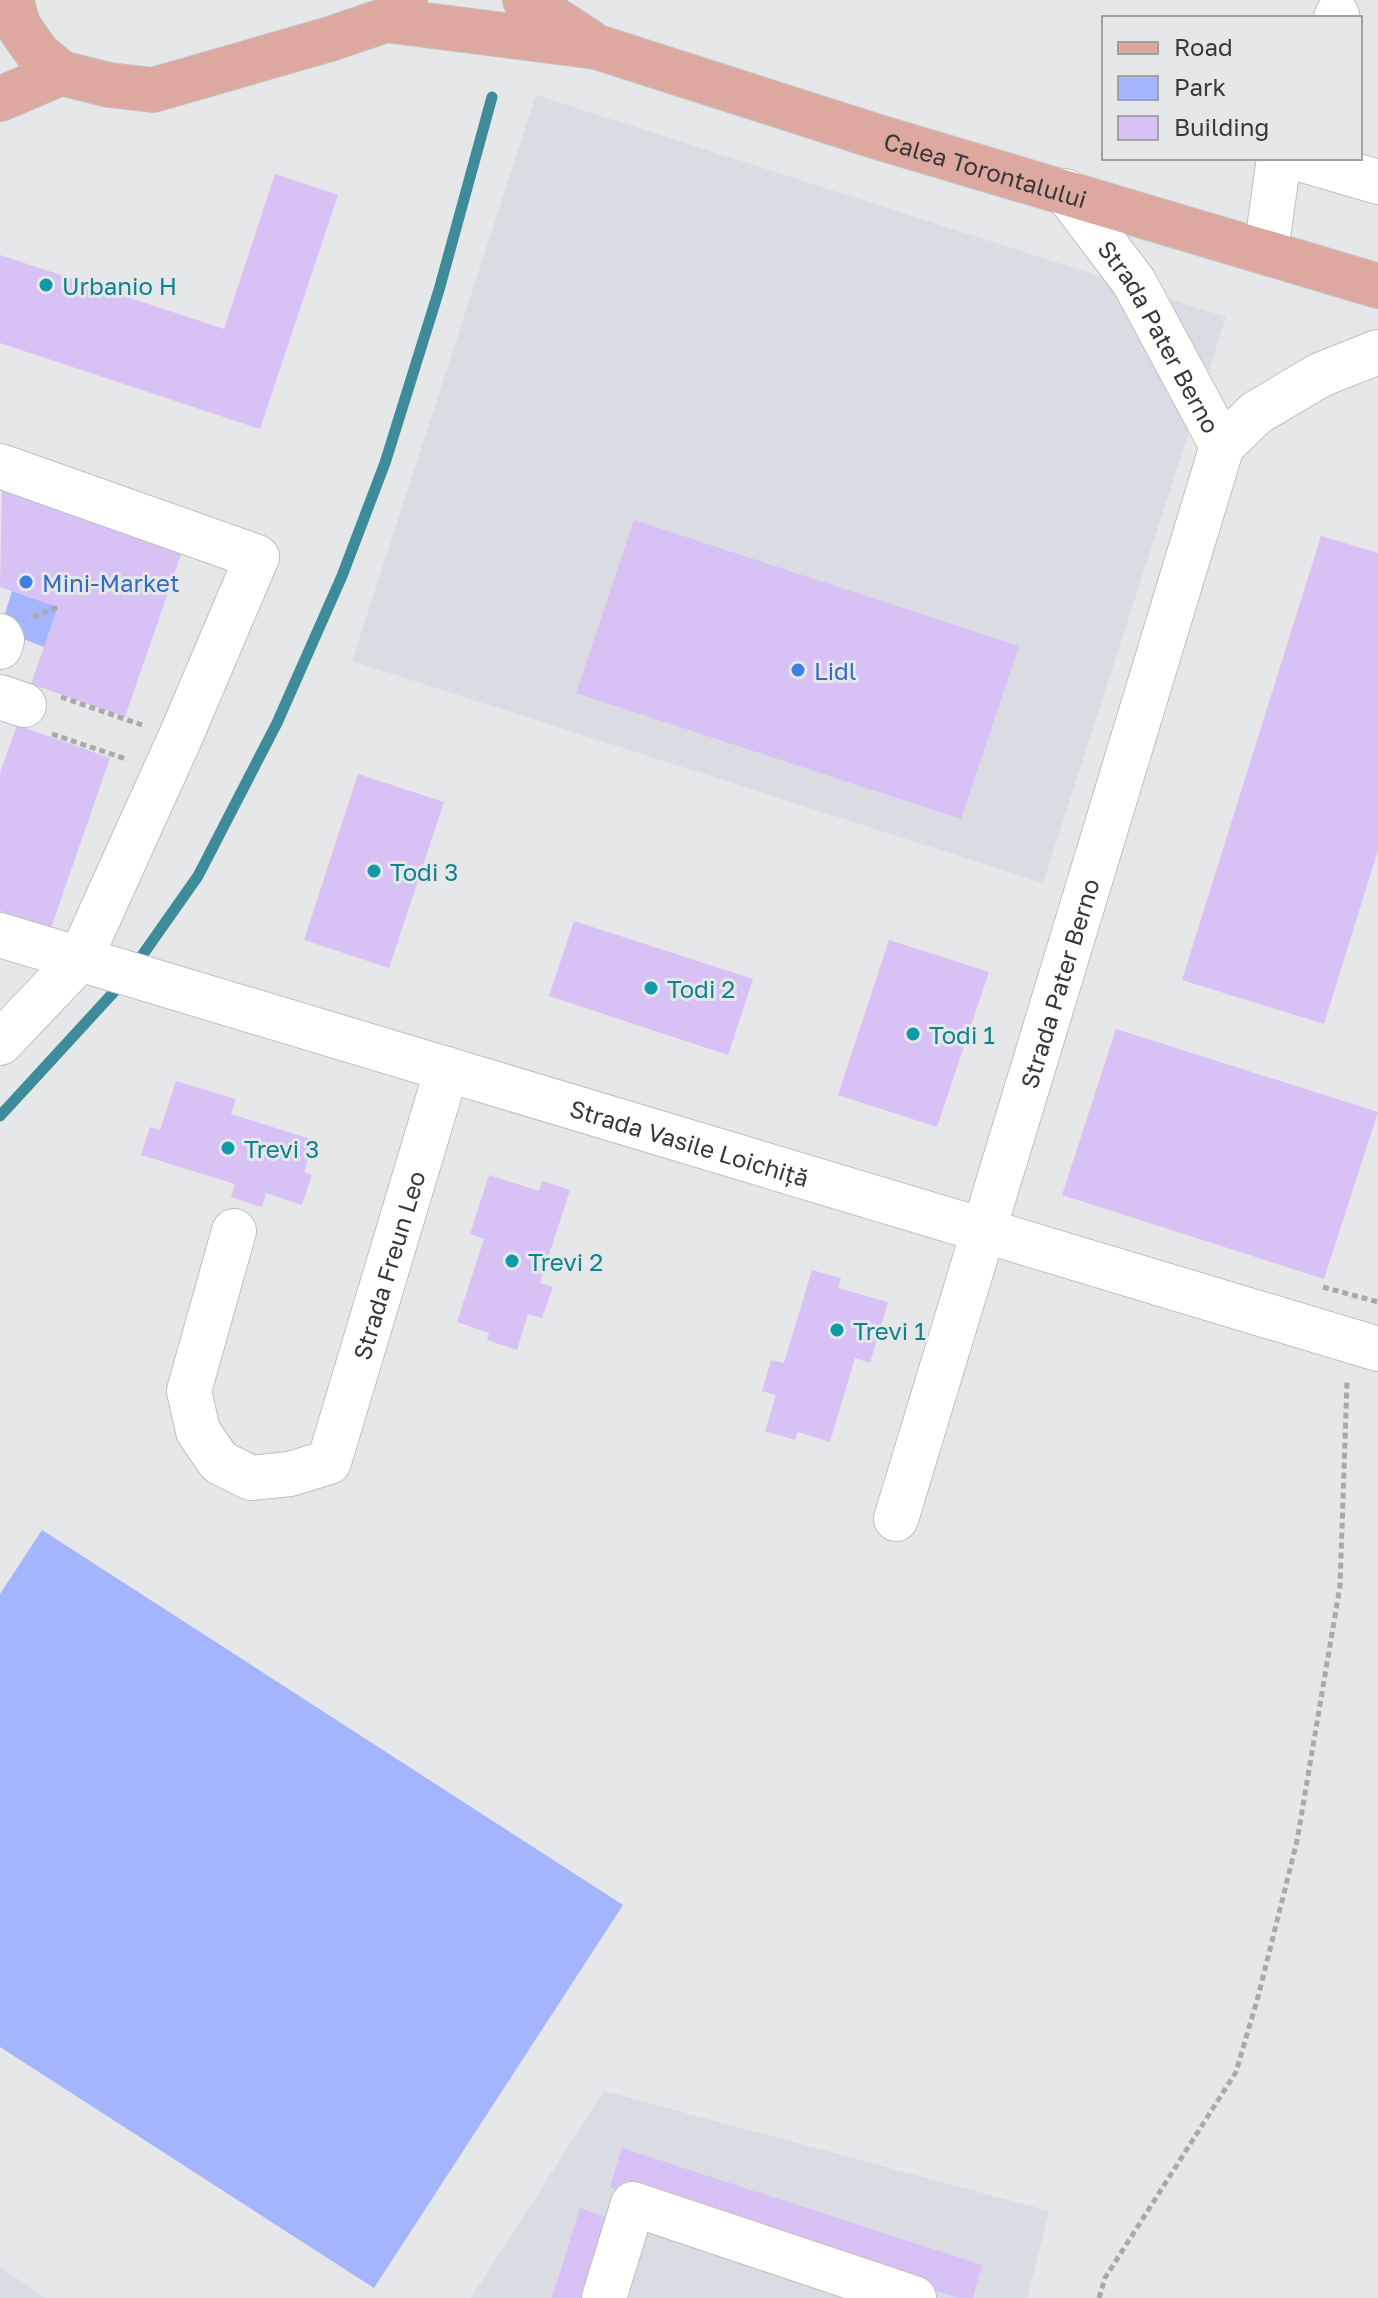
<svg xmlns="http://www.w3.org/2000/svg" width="1378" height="2298" viewBox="0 0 1378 2298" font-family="'Golos Text',sans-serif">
<rect width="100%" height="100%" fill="#e6e7e8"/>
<path fill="#dadce4" d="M536,95l690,222 -183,566 -691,-222z
M604,2091l445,120 -22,87h-556z
M0,2267l46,31h-46z"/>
<path fill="#a4b5fe" d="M12,591l46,16 -14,40 -33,-13 -7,-17z
M42,1530l581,375 -249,383 -374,-241v-453z"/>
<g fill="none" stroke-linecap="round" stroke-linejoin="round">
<path stroke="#3e8b9a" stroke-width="11" d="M134,967l64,-91 79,-153 65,-147 43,-113 54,-173 53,-193
M0,1116l124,-135"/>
</g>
<path fill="#d8c1f5" d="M275,174l63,21 -78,234 -260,-86v-88l224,74z
M2,487l181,62 -58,168 -94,-33 27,-77 -58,-20z
M634,520l385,126 -58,173 -385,-126z
M1321,536l57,17v297l-54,174 -142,-44z
M17,725l93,33 -59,170 -51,-17v-138z
M358,774l86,28 -55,166 -85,-28z
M574,921l179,58 -25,76 -179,-59z
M889,940l100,32 -52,155 -99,-32z
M1116,1029l262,83 -54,167 -262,-84z
M176,1081l60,18 -5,15 83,26 -10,32 8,3 -10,30 -36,-12 -4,14 -31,-10 4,-13 -94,-29 9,-28 10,3z
M489,1175l50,16 3,-10 28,9 -30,93 13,4 -11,31 -14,-4 -11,36 -30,-10 2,-7 -32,-11 27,-83 -14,-5z
M812,1270l29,8 -3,10 50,14 -18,61 -15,-5 -25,84 -32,-10 -3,8 -30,-9 11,-36 -14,-4 9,-31 13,3z
M622,2148l360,117 -9,33h-14l-349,-111z
M580,2208l36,13 -24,77h-40z"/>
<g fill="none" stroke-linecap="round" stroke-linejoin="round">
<defs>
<g id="minor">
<path d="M1336,18l1,-3"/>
<path d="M1296,158l82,24"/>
<path id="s1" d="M1065,191l69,91 88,164"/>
<path d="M1266,251l13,-93"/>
<path d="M0,466l257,91 -77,181 -100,221 -80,84"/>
<path d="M0,636l2,4 -2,7"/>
<path d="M0,697l24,8"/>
<path id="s2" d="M0,935l1378,414"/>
<path id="s3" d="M234,1231l-45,160 9,40 21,31 32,16 39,-4 39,-12 118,-393"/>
<path id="s4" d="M896,1519l326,-1073 34,-33 64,-38 58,-23"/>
<path d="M604,2298l29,-94 281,94"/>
</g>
<g id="major">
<path d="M11,0l8,27 19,27 23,19 48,12 44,5 177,-51 56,-19 19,-20"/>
<path d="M525,0l63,41"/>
<path id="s5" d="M386,20l211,27 281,90 500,149"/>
<path d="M0,99l61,-26"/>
</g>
</defs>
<use href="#minor" stroke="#bfbfc0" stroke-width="46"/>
<use href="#major" stroke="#c3c3c4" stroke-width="46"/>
<path stroke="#a8a9aa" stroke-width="5" stroke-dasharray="6 4" stroke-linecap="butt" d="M33,617l25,-10
M61,697l81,28
M52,734l74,25
M1323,1287l55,15
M1099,2298l6,-20 131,-206 22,-75 39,-156 43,-255 7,-204"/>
<use href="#minor" stroke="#fff" stroke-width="44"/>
<use href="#major" stroke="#dda8a0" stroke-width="44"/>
</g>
<g fill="#0f9aa8" stroke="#e6e7e8" stroke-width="3">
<circle cx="46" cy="285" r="8"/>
<circle cx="374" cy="871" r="8"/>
<circle cx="651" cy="988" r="8"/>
<circle cx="913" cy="1034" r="8"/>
<circle cx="228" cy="1148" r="8"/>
<circle cx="512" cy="1261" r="8"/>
<circle cx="837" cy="1330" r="8"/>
</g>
<g fill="#3f7fe0" stroke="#e6e7e8" stroke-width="3">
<circle cx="26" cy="582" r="8"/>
<circle cx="798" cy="670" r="8"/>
</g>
<g text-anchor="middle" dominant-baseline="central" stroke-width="6" stroke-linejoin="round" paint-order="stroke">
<g font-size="24" fill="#383839" stroke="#e6e7e8">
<text stroke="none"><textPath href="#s5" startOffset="620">Calea Torontalului</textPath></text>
<text stroke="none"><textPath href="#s1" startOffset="174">Strada Pater Berno</textPath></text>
<text stroke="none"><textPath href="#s4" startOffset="560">Strada Pater Berno</textPath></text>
<text stroke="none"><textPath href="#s2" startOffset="720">Strada Vasile Loichiță</textPath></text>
<text stroke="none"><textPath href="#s3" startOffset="566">Strada Freun Leo</textPath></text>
</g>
<g font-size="24" fill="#0d838f" stroke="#e6e7e8" text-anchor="start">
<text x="62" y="285">Urbanio H</text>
<text x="390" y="871">Todi 3</text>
<text x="667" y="988">Todi 2</text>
<text x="929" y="1034">Todi 1</text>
<text x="244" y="1148">Trevi 3</text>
<text x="528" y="1261">Trevi 2</text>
<text x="853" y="1330">Trevi 1</text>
</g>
<g font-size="24" fill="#366cbe" stroke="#e6e7e8" text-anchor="start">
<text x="42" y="582">Mini-Market</text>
<text x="814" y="670">Lidl</text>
</g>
</g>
<rect x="1102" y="16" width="260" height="144" fill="#e6e7e8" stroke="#a0a1a2" stroke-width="2"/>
<rect x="1118" y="42" width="40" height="12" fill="#dda8a0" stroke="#a0a1a2" stroke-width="2"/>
<text x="1174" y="56" font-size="24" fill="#383839">Road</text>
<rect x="1118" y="76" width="40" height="24" fill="#a4b5fe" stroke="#a0a1a2" stroke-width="2"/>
<text x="1174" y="96" font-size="24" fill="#383839">Park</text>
<rect x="1118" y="116" width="40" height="24" fill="#d8c1f5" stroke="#a0a1a2" stroke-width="2"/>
<text x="1174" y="136" font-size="24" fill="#383839">Building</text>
</svg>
